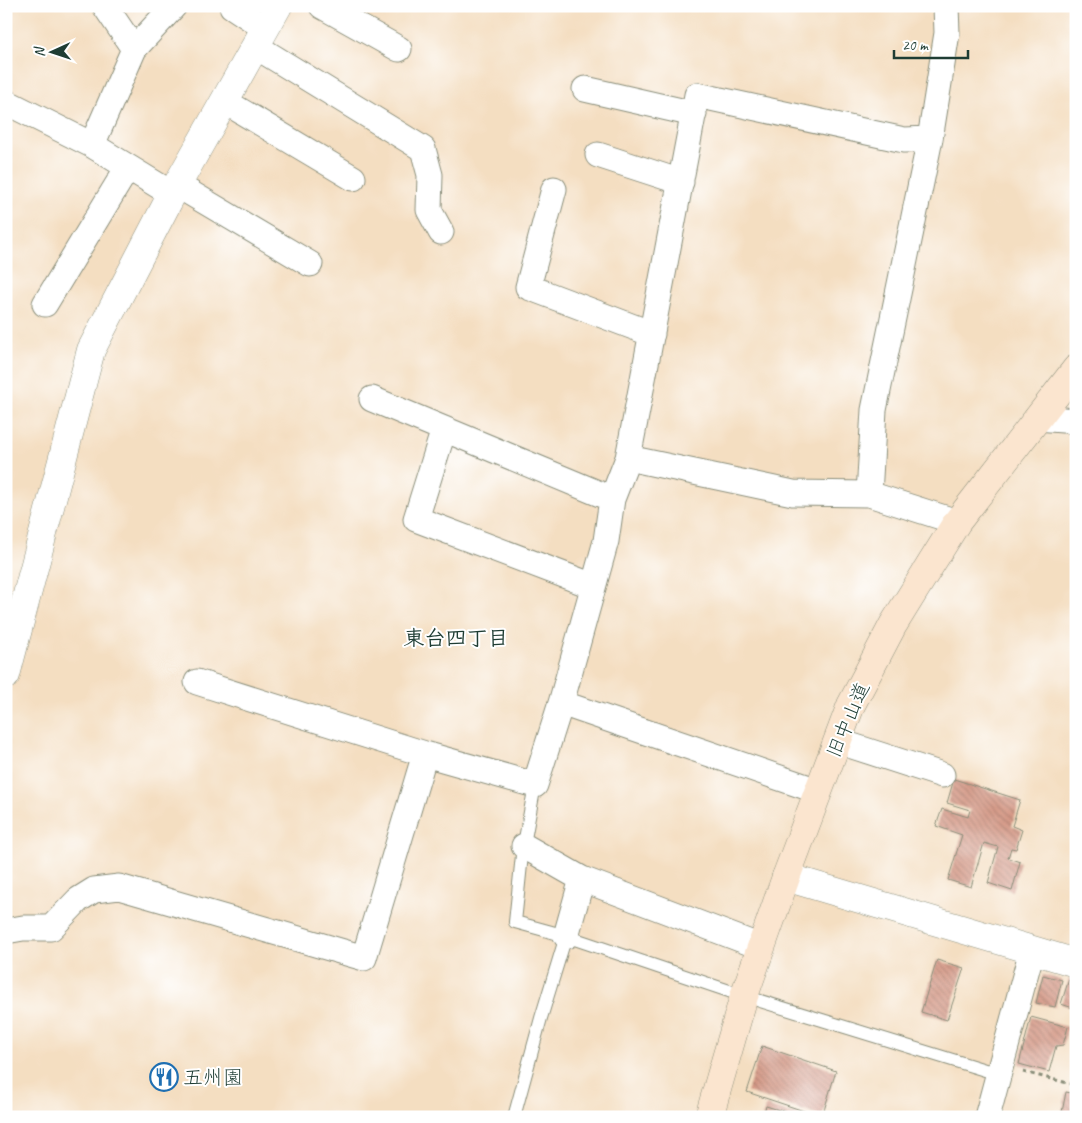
<svg xmlns="http://www.w3.org/2000/svg" width="1082" height="1123" viewBox="0 0 1082 1123" font-family="Caveat,'Klee One',sans-serif">
<defs>
<pattern id="building-back-hatch" width="6" height="6" patternUnits="userSpaceOnUse" patternTransform="scale(1.25)"><rect width="6" height="6" fill="#d39481"/><path d="M-1 5l2 2M0 0l6 6M5-1l2 2" fill="none" stroke="#ab7a6a"/></pattern>
</defs>
<rect width="100%" height="100%" fill="#fff"/>
<filter id="ink" filterUnits="userSpaceOnUse"><feTurbulence type="fractalNoise" baseFrequency=".02" numOctaves="2"/><feDisplacementMap in="SourceGraphic" scale="10" xChannelSelector="R" yChannelSelector="G"/><feConvolveMatrix kernelMatrix="1 2 1 2 8 2 1 2 1" color-interpolation-filters="sRGB"/></filter>
<filter id="wash" filterUnits="userSpaceOnUse"><feTurbulence type="fractalNoise" baseFrequency=".0096" numOctaves="4" result="noise"/><feDisplacementMap in="SourceGraphic" scale="20" xChannelSelector="R" yChannelSelector="G"/><feGaussianBlur stdDeviation="1.12" result="paint"/><feColorMatrix in="noise" values="0 0 0 0 0 0 0 0 0 0 0 0 0 0 0 0 0 1.4 0 .05"/><feComposite in="paint" operator="in"/></filter>
<g filter="url(#wash)">
<rect width="100%" height="100%" fill="#f4dec1"/>
<g id="blocks">
<path fill="url(#building-back-hatch)" d="M954,779l66,21 -8,26 10,4 -6,19 -5,-1 -3,10 12,4 -8,29 -24,-8 10,-36 -14,-4 -13,44 -23,-7 14,-45 -26,-9 6,-17 26,8 2,-7 -23,-7z
M937,960l27,8 -17,52 -26,-8z
M1043,975l19,5 -7,27 -19,-4z
M1069,979l7,2v28l-15,-5z
M1031,1017l37,10 -5,18 -7,1 -7,26 -30,-8z
M762,1046l74,25 -14,46 -75,-25z
M1066,1092l10,2v23h-15z
M766,1106l33,10v1h-37z"/>
</g>
</g>
<g filter="url(#ink)">
<use href="#blocks" fill-opacity="0" stroke="#8a8e7a" stroke-width="1"/>
<g fill="none" stroke-linecap="round" stroke-linejoin="round">
<defs>
<path id="service" d="M535,785l-13,70 -7,67 51,14
M514,1117l27,-99 25,-82 178,60 254,78"/>
<path id="minor" d="M232,6l33,22
M322,6l77,43
M946,6l1,27 -17,106 -56,271 -5,84 88,28
M255,46l168,103 7,26 -1,35 12,22
M134,49l40,-43
M585,89l109,25
M224,101l129,77
M6,102l86,43 80,49
M92,145l42,-96 -29,-43
M598,155l83,27
M177,185l133,79
M554,189l-26,98 124,47
M45,304l83,-137
M372,399l240,100
M1037,418l39,3
M444,429l-28,90 177,67
M628,458l165,35 76,1
M197,682l228,72 110,31 26,-82 45,-162 6,-42 16,-41 69,-363 207,45 26,-1
M561,703l257,88
M837,741l105,34
M524,846l58,33 179,68
M6,931l17,-3h28l27,-28 16,-10 25,-3 245,71 61,-204
M566,936l16,-57
M987,1117l45,-167"/>
<path id="tertiary" d="M6,675l85,-325 81,-156 106,-188
M786,877l290,86"/>
<path id="secondary" d="M709,1117l35,-121 42,-119 65,-172 42,-80 64,-103 119,-153"/>
</defs>
<use href="#service" stroke="#8a8e7a" stroke-width="14"/>
<use href="#minor" stroke="#8a8e7a" stroke-width="27"/>
<use href="#tertiary" stroke="#8a8e7a" stroke-width="29"/>
<use href="#secondary" stroke="#8a8e7a" stroke-width="29"/>
<path stroke="#8a8e7a" stroke-width="3" stroke-dasharray="4 4" stroke-linecap="butt" d="M1023,1072l53,13"/>
<use href="#service" stroke="#fff" stroke-width="12"/>
<use href="#minor" stroke="#fff" stroke-width="25"/>
<use href="#tertiary" stroke="#fff" stroke-width="28"/>
<use href="#secondary" stroke="#fbe5cf" stroke-width="28"/>
</g>
</g>
<defs>
<symbol id="restaurant-ring" viewBox="-11 -11 22 22"><circle r="9.5" fill="#fff" stroke="#1f6fb2" stroke-width="1.5"/><path d="M-5-6h1v4h1v-4h1v4h1v-4h1v5L-1.5 .5V6h-2V.5L-5-1ZM5-6V6H3V1.5H1.5Q1.5-4 5-6Z" fill="#1f6fb2"/></symbol>
</defs>
<g fill-rule="evenodd">
<use href="#restaurant-ring" x="148" y="1061" width="32" height="32"/>
</g>
<g text-anchor="middle" dominant-baseline="central" stroke-width="4" stroke-linejoin="round" paint-order="stroke">
<g font-size="20" fill="#1f3d34" stroke="#fff">
<text transform="translate(848 720) rotate(-67)">旧中山道</text>
</g>
<g font-size="20" fill="#1f3d34" stroke="#fff" text-anchor="start">
<text x="183" y="1077">五州園</text>
</g>
<g font-size="21" font-weight="bold" fill="#1f3d34" stroke="#fff">
<text x="456" y="638">東台四丁目</text>
</g>
</g>
<rect width="1082" height="1123" fill="none" stroke="#fff" stroke-width="25"/>
<g transform="translate(52 52) rotate(267)" stroke="#ffffff" stroke-width="4" paint-order="stroke">
<path d="M0-4L9 19L0 12L-9 19Z" fill="#1f3d34"/>
<text y="-8" font-size="14" font-weight="bold" text-anchor="middle" fill="#1f3d34">N</text>
</g>
<path d="M894 50v8h74v-8" fill="none" stroke="#1f3d34" stroke-width="2.5"/>
<text x="902" y="50" font-size="15" fill="#1f3d34" stroke="#ffffff" stroke-width="4" paint-order="stroke">20 m</text>
</svg>
